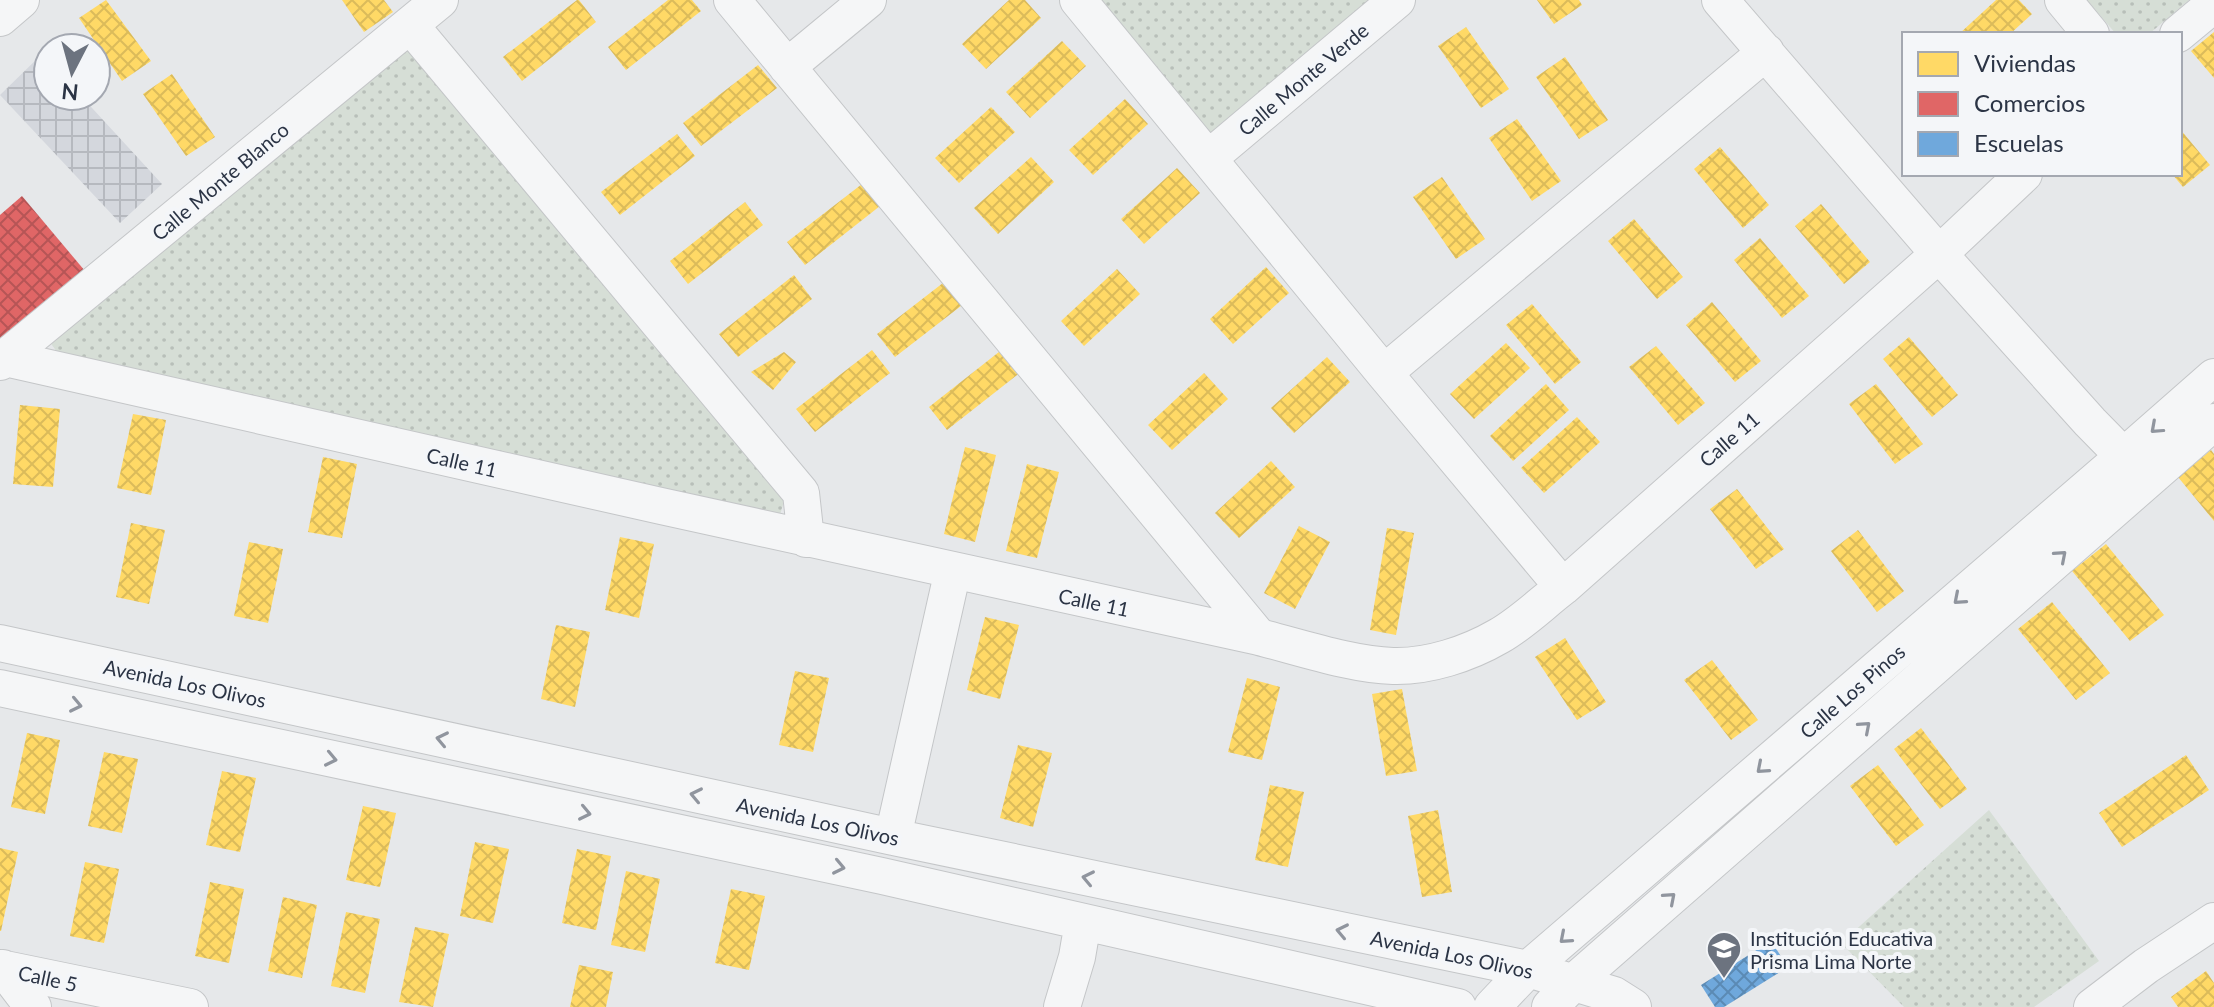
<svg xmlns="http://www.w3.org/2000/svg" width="2214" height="1007" viewBox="0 0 2214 1007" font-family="Lato,sans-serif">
<defs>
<pattern id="industrial-grid" width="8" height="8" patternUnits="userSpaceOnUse" patternTransform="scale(2)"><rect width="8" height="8" fill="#d4d7dd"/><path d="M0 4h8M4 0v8" fill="none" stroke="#b6b9bf"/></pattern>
<pattern id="grass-dots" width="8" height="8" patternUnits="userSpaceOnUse" patternTransform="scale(2)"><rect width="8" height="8" fill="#d6ded6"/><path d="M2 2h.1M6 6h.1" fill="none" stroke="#b8bfb9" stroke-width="1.8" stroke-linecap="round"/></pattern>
<pattern id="homes-cross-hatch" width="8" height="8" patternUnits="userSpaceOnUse" patternTransform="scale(2)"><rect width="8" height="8" fill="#ffd966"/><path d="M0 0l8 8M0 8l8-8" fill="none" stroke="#dbbb5a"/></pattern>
<pattern id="shops-cross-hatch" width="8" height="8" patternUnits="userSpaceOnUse" patternTransform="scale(2)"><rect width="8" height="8" fill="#e06666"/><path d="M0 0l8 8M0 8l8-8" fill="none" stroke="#b65556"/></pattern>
<pattern id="schools-cross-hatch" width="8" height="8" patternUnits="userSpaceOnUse" patternTransform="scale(2)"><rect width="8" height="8" fill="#6fa8dc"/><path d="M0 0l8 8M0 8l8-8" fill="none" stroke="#5b8ab4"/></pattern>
</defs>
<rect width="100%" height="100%" fill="#e6e8ea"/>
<path fill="url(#industrial-grid)" d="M42,54l6,7v35h33l81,88 -42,39 -120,-128z"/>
<path fill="url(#grass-dots)" d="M1097,0h276l-163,138z
M2087,0h102l-40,34h-33z
M409,46l377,449 -7,23 -717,-159 -15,-21z
M1989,810l110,151 -65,46h-130l-63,-64z"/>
<path fill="url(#homes-cross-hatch)" d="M106,0l45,61 -29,20 -43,-63z
M342,0h42l9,12 -29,20z
M577,0h2l17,22 -74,59 -19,-24z
M668,0h24l9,11 -75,59 -18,-23z
M1009,0h16l16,18 -55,51 -24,-25z
M1537,0h42l3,5 -28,19z
M1996,0h23l13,14 -22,20h-51z
M1466,27l43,62 -28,19 -43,-62z
M2214,32v46l-23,-27z
M1062,41l24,25 -56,52 -24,-26z
M1565,57l43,63 -29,19 -43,-62z
M758,65l19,23 -76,58 -18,-23z
M172,74l43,63 -29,19 -43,-62z
M1125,99l23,25 -55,51 -24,-25z
M991,107l24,25 -56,51 -24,-25z
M1517,119l44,62 -29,20 -43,-63z
M2180,129l30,36 -27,22 -11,-13h8z
M677,134l18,22 -75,59 -19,-23z
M1720,147l49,58 -26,23 -49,-59z
M1031,157l23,25 -56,52 -24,-26z
M1177,168l23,25 -56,51 -23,-25z
M1442,177l43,62 -29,20 -43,-62z
M862,184l18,22 -75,59 -18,-23z
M745,202l18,23 -75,59 -18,-23z
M1821,204l49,58 -26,22 -49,-58z
M1634,219l49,58 -26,22 -49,-58z
M1760,238l49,58 -27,22 -48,-58z
M1266,267l23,26 -56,51 -23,-25z
M1117,269l23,25 -56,52 -23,-25z
M794,275l18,24 -74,58 -19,-23z
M952,276l18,23 -75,58 -18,-23z
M1712,302l49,59 -26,21 -49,-57z
M1532,304l49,58 -26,22 -49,-59z
M1909,337l49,58 -26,22 -49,-58z
M1506,343l24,25 -56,51 -24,-25z
M1656,346l49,57 -27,22 -49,-58z
M1004,348l18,23 -75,59 -18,-23z
M872,350l18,23 -75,59 -19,-23z
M784,352l12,10 -23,28 -22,-18z
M1327,357l23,25 -56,51 -23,-25z
M1204,373l24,26 -56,51 -24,-25z
M1546,384l23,26 -56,51 -23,-25z
M1876,384l47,60 -28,20 -46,-60z
M20,405l40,4 -7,78 -40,-3z
M133,414l33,6 -15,75 -34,-7z
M1577,417l23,25 -56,51 -23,-25z
M965,447l31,8 -21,87 -31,-8z
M2211,450l3,4v67l-36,-44z
M323,457l34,7 -15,74 -34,-6z
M1271,461l24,26 -56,51 -24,-25z
M1027,464l32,8 -22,86 -31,-7z
M1737,489l47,60 -28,20 -46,-60z
M131,523l34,7 -16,74 -33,-7z
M1299,526l31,16 -35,67 -31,-16z
M1387,528l27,5 -18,102 -26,-5z
M1858,530l46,61 -27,21 -46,-61z
M620,537l34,7 -15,74 -34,-8z
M249,542l34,7 -15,74 -34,-7z
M2106,544l58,71 -34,26 -58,-70z
M2052,602l58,71 -34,27 -58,-71z
M985,617l34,8 -19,74 -33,-9z
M556,625l34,7 -15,75 -34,-8z
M1565,638l41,64 -29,18 -42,-63z
M1712,660l46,60 -27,20 -47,-60z
M795,671l34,7 -16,74 -34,-7z
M1247,678l33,9 -18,73 -34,-8z
M1402,689l15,82 -31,5 -14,-82z
M1921,728l46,61 -27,20 -46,-60z
M27,733l33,7 -15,74 -34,-7z
M1018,745l34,8 -19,74 -33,-9z
M104,752l34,7 -16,74 -34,-7z
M2186,755l23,35 -87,57 -23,-34z
M1878,765l46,60 -28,21 -46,-60z
M222,771l34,7 -16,74 -34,-7z
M1270,785l34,7 -16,75 -33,-7z
M363,806l33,7 -16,74 -34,-7z
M1438,810l14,82 -30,5 -14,-81z
M475,842l34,7 -16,74 -33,-7z
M0,848l18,4 -17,79h-1z
M577,849l34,7 -15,74 -34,-7z
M85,862l34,7 -15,74 -34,-7z
M626,871l34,8 -15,73 -34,-7z
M210,882l34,7 -15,74 -34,-7z
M731,889l34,7 -16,74 -34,-7z
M283,897l34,8 -15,73 -34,-7z
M346,912l34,7 -15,74 -34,-7z
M415,927l34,7 -16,73 -34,-5z
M579,965l34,7 -7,35h-36z
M2206,971l8,12v24h-36l-7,-10z"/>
<path fill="url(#shops-cross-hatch)" d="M22,196l63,75 -85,70v-126z"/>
<path fill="url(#schools-cross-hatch)" d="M1771,941l17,26 -64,40h-9l-14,-22z"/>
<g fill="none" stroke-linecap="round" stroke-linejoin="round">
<defs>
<path id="minor" d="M732,0l527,637
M1078,0l306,373 179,214
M1720,0l219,254 151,168 51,52
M2063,0l28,34
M0,18l21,-18
M410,25l391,468 5,46
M2178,34l36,-30
M787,67l81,-67
M1209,158l188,-158
M5,358l656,148 598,131c40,10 93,28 134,29 35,1 75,-12 106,-30 23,-13 43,-33 64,-49l376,-333 85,-80
M0,362l440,-362
M1384,373l382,-321
M0,643l893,194 635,132 86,26 19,12
M0,688l882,188 576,131
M893,837l60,-267
M0,968l190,39
M3,968l30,39
M1062,1007l15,-50 6,-35
M1492,1007l36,-38 595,-512 91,-80
M1550,1007l24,-25 640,-560
M2092,1007l54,-41 68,-45"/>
</defs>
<use href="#minor" stroke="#c4c6c8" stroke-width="38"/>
<use href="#minor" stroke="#f5f6f7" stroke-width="36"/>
</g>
<defs><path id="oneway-chevron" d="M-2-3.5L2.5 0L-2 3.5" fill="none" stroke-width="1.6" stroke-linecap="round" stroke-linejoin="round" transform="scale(2)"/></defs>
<g stroke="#90959e">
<use href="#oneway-chevron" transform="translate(2156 428) rotate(138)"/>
<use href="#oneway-chevron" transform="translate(2061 556) rotate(-41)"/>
<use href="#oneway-chevron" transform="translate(1959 599) rotate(139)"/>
<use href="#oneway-chevron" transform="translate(76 705) rotate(12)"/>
<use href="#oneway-chevron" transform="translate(1865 727) rotate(-41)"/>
<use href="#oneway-chevron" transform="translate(442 739) rotate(-168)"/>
<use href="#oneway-chevron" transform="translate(331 759) rotate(12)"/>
<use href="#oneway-chevron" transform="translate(1762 768) rotate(139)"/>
<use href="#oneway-chevron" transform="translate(696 795) rotate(-168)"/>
<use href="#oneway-chevron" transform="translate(585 813) rotate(12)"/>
<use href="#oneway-chevron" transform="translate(839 867) rotate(12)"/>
<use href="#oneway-chevron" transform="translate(1088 878) rotate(-168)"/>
<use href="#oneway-chevron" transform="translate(1670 898) rotate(-41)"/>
<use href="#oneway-chevron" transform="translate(1342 931) rotate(-168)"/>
<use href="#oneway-chevron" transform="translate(1565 938) rotate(139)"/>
</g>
<defs>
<symbol id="school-pin" viewBox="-11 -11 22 30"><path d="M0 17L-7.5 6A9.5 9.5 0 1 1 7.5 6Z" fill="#6c737f" stroke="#f4f6f9"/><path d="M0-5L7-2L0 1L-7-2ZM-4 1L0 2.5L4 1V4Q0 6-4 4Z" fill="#fff"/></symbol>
</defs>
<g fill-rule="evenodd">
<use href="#school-pin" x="1704" y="929" width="40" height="54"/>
</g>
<g text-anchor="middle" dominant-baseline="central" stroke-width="8" stroke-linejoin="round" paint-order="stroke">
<g font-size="20" fill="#2b3445" stroke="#f4f6f9">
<text transform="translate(1303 79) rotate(-40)">Calle Monte Verde</text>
<text transform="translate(220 181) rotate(-40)">Calle Monte Blanco</text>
<text transform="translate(1729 439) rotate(-41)">Calle 11</text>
<text transform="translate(462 462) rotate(13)">Calle 11</text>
<text transform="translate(1094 602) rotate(12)">Calle 11</text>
<text transform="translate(185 683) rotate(12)">Avenida Los Olivos</text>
<text transform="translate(1852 691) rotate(-41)">Calle Los Pinos</text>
<text transform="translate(818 821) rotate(12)">Avenida Los Olivos</text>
<text transform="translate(1452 954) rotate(12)">Avenida Los Olivos</text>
<text transform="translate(48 978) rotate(12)">Calle 5</text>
</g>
<g font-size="20" fill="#2b3445" stroke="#f4f6f9" text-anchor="start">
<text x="1750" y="938">Institución Educativa<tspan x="1750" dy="23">Prisma Lima Norte</tspan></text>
</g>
</g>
<rect x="1902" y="32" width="280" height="144" fill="#f4f6f9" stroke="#a4a8b1" stroke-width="2"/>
<rect x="1918" y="52" width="40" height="24" fill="#ffd966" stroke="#a4a8b1" stroke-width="2"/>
<text x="1974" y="72" font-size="24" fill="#2b3445">Viviendas</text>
<rect x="1918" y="92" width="40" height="24" fill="#e06666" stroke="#a4a8b1" stroke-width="2"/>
<text x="1974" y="112" font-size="24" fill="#2b3445">Comercios</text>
<rect x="1918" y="132" width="40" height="24" fill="#6fa8dc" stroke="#a4a8b1" stroke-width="2"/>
<text x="1974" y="152" font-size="24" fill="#2b3445">Escuelas</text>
<g transform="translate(72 72) rotate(186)"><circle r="38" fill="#f4f6f9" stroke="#a4a8b1" stroke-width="2"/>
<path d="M0-6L14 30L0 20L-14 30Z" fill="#6c737f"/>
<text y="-12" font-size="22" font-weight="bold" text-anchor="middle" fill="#2b3445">N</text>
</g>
</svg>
